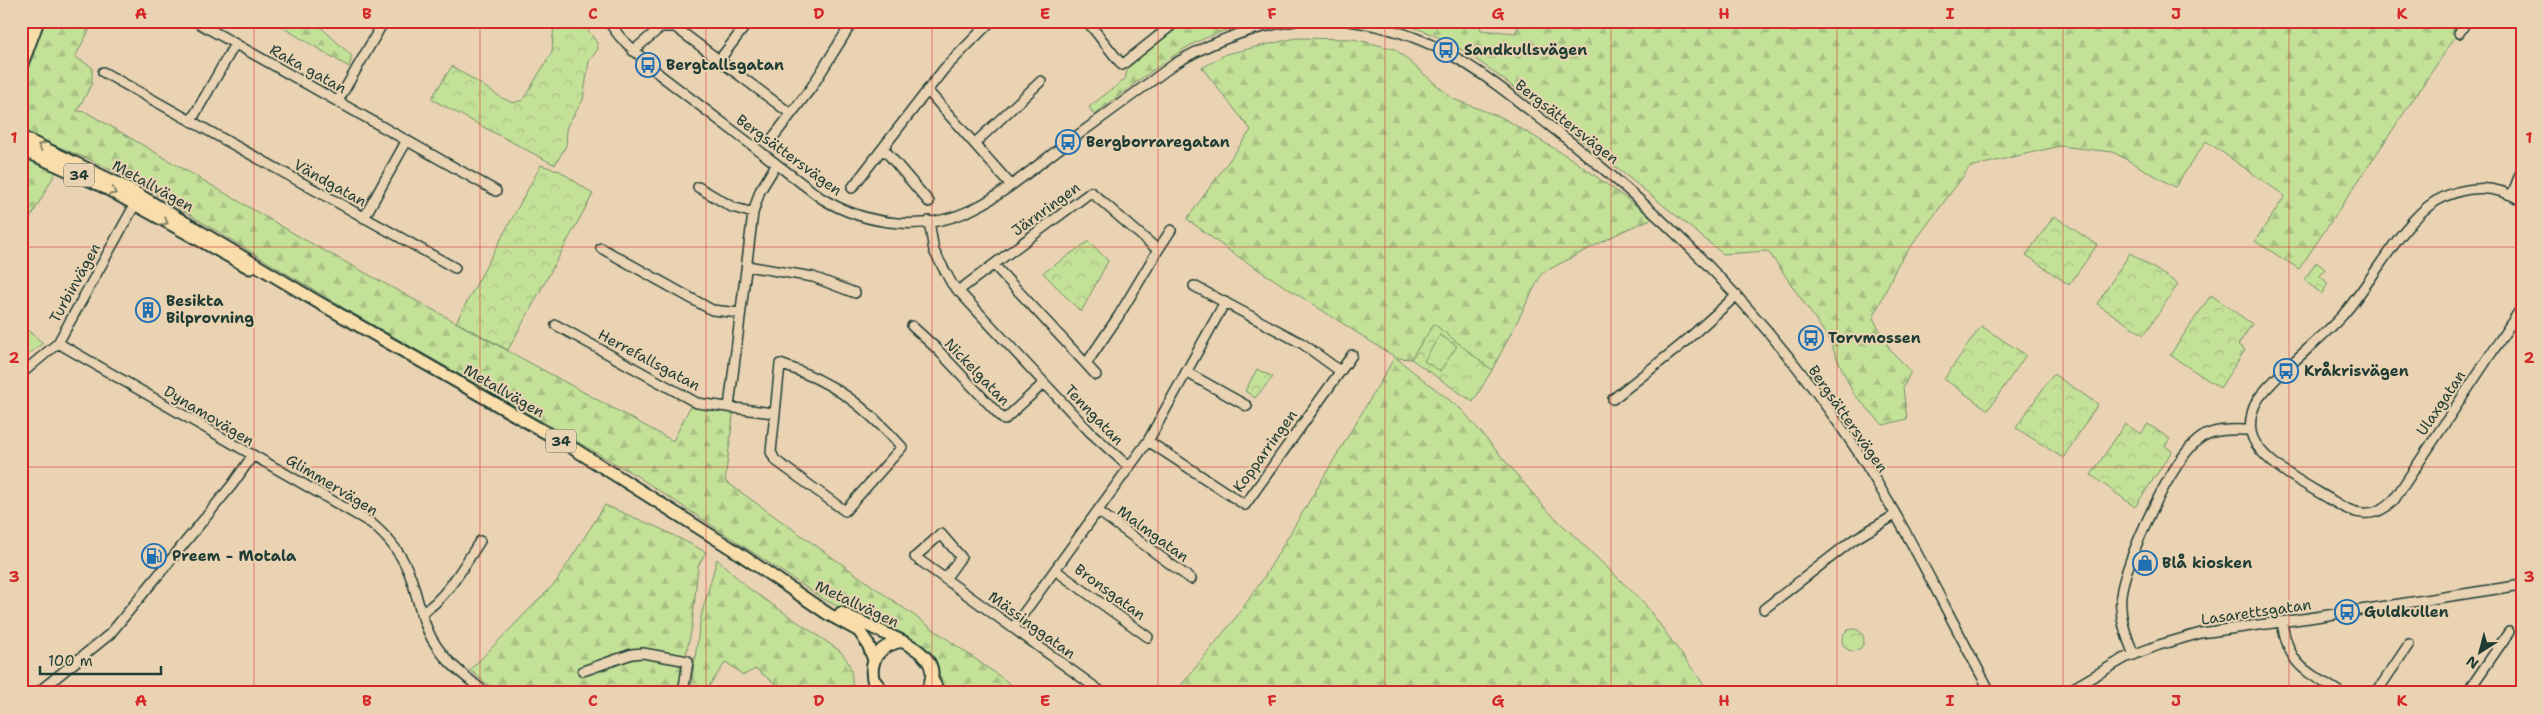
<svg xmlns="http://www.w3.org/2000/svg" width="2543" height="714" viewBox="0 0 2543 714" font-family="'Shantell Sans',sans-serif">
<defs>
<pattern id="forest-firs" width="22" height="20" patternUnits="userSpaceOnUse" patternTransform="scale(1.25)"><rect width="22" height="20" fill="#c4e198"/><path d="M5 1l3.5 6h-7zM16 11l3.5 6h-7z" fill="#a8c284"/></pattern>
<pattern id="park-crowns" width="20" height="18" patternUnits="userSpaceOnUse" patternTransform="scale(1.25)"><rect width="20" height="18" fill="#c4e198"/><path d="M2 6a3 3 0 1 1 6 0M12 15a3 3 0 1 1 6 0" fill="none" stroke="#a8c284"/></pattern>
</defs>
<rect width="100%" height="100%" fill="#ead3b3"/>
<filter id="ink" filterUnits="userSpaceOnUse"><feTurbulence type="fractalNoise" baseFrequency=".02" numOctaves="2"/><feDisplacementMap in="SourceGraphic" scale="10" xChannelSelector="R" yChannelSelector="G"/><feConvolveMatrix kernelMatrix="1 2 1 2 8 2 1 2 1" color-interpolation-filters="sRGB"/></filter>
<g filter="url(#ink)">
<path fill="url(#forest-firs)" stroke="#728f66" d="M41,21h53l-19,36 17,10v17l-15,27 9,1 219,128 368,201 19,-38 42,5 -9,73 298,212h-78l-10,-30 -6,-10 -14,-11 -53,-23 -37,-19 -188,-124 -290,-166 -208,-126 -48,-24 -62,-25 -8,-30v-14z
M272,21h42l38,35 -3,11z
M1175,21h77c-23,8 -47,15 -68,28 -31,20 -61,43 -90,66l-5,-8 36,-28 5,-21z
M1385,21h94l2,9 34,3 6,-12h945l-167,248 -44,-28 30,-45 -79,-55 -31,46 -62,-35 -53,-6 -90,21 -72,97 -25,54 18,33 20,20 -8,17 4,31 -24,6 -30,-32 -26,-57 -59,-85 -45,3c-57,-47 -114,-93 -173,-138 -52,-39 -98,-86 -165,-95z
M1296,38l57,1 42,10 58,50 50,19 69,41 81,59 -30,13 -81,42 -50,97 -58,-45 -23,34 -15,-1 66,52 83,98 99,95 66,90h-531l4,-10 54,-67 26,-37 132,-222 -164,-105 -44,-33 64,-89 -49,-62 24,-14z
M21,155l36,15 -36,65z
M21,325l22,18 -22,17z
M605,505l56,24 45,23 -8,14 -6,60 -14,67h-180l-28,-23 86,-88z
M717,559l31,29 92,63c12,13 13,25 12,42h-65l-31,-24 -13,6 -17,-13 -22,31h-14l11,-77z"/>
<path fill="url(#park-crowns)" stroke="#728f66" d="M554,21h28l15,22 1,6 -9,12 -6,39 -16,26 -1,20 -11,19 -124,-66 21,-33 50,32 11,5 10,-3 29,-48z
M541,165l19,6 33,23 -85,156 -52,-28z
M2054,216l43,29 -28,40 -43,-30z
M1089,241l19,20 -27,51 -38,-39z
M2130,253l48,31 -34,51 -47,-31z
M2316,262l9,7 -5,7 8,7 -6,11 -18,-14z
M2211,295l41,29 -14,21 7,5 -25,38 -50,-33z
M1434,324l58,46 -19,32 -62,-43z
M1981,326l45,29 -38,55 -44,-31z
M1257,369l16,8 -18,21 -10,-7z
M2053,374l45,30 -35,54 -47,-30z
M2125,424l16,10 7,-10 22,15 -5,7 7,5 -37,56 -44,-32z
M1842 640a11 11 0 1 1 22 0a11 11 0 1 1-22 0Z"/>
<path fill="#c4e198" stroke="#728f66" d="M1440,335l17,11 -17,25 -16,-10z"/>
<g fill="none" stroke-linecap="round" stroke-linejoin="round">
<defs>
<path id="minor" d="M195,21l301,170
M608,21l12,16 40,38 161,123c46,28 105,35 154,10 30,-15 57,-39 84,-59 39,-29 78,-57 117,-86 38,-23 75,-36 119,-42
M1087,21l35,44 55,-44
M1349,21c88,12 134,53 201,105 121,93 221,195 306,323 51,78 90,163 135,244
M2520,21l2,1
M2459,33l8,-12
M633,51l28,-24h14l116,87
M720,59l29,-38
M103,72l352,196
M927,90l83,94
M338,101l46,-80
M191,121l44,-77
M771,140l40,-52 42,-67
M975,143l66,-62
M883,148l46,54
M698,187l34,20 21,6
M852,188l92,-119 47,-48
M2512,195l10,-26
M2522,201c-27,-17 -58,-16 -86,0 -34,20 -66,85 -95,116 -25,27 -56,49 -79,77 -9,10 -13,25 -11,38 6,29 58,54 82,69 21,14 41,19 61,-1l128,-193
M364,218l43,-78
M929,221l5,30 18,33 138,148 39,35
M601,248l111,62 28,3
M1158,250l13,-20
M747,266l66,11 42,16
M1194,286l109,58 37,27
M958,291l133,-99 67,58 -40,67 -32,47 -92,-99
M556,325l141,78 76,10
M912,326l24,22 68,72 40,-37
M58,343l313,180c18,15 32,32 40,55 7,20 10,42 21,61 13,23 33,37 54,54
M780,364c55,18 83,41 122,83l-57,64 -70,-51 -4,-8z
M1086,364l10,11
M1186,372l61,34
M21,374l37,-31 80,-144
M1613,399l67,-53 57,-51
M729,407l24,-194 7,-22 16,-26
M1148,441l97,64 107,-150
M1098,511l93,68
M1055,570l93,67
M945,579l16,-22 -20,-23 -26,23 188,136
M1764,609l89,-69 42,-25
M421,614c27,-18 42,-47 59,-73
M2282,623c8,45 23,47 59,70
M1013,628l135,-187 77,-139
M2134,655c-8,-19 -15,-39 -13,-60 4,-34 52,-140 81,-158 14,-9 33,-7 49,-7
M583,671l49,-17 11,-1 45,8 -5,32
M37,693l73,-59 122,-149 21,-30
M871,693l2,-14
M2065,693l60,-35 34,-13 42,-12 108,-15 213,-33
M2376,693l33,-49
M2467,693l42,-61"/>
<path id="major" d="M21,40l7,-19
M21,67l17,-46
M21,137l108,52 187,112 255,146 163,103 94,64 31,17 9,13 6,16
M21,149l79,36 150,83
M841,613c15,7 29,13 43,20 25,11 64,26 41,60
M932,679l7,14
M884,693l-11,-14c-4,-22 9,-34 29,-38"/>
</defs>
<use href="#minor" stroke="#1f3d34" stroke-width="12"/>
<use href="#major" stroke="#1f3d34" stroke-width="15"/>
<use href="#minor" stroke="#ead3b3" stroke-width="9"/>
<use href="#major" stroke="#f9deab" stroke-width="11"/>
</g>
<defs><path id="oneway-chevron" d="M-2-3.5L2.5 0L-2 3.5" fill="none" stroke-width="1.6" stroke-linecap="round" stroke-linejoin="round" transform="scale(1.25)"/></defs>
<g stroke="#81856a">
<use href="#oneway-chevron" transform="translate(41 146) rotate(-156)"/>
<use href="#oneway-chevron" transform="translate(113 192) rotate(28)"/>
<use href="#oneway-chevron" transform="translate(165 222) rotate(30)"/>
</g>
</g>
<path fill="none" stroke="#d62828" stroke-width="1" stroke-opacity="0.55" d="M254,21v672M480,21v672M706,21v672M932,21v672M1158,21v672M1385,21v672M1611,21v672M1837,21v672M2063,21v672M2289,21v672M21,247h2501M21,467h2501"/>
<defs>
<symbol id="bus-ring" viewBox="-11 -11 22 22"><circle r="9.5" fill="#ead3b3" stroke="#1f6fb2" stroke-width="1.5"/><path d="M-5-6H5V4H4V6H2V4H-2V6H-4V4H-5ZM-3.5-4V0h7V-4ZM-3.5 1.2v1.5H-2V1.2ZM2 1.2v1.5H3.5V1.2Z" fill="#1f6fb2"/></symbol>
<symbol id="building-ring" viewBox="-11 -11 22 22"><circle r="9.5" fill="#ead3b3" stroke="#1f6fb2" stroke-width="1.5"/><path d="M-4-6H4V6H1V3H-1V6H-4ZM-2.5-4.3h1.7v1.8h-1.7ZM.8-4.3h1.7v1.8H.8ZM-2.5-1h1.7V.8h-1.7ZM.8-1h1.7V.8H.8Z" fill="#1f6fb2"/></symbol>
<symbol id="fuel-ring" viewBox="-11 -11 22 22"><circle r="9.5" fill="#ead3b3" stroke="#1f6fb2" stroke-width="1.5"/><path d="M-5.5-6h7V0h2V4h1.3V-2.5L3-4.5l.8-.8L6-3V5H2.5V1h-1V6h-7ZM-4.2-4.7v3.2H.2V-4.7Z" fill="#1f6fb2"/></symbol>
<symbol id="shop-ring" viewBox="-11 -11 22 22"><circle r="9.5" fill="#ead3b3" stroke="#1f6fb2" stroke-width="1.5"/><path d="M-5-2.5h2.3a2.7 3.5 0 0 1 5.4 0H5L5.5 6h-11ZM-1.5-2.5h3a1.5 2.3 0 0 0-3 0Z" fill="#1f6fb2"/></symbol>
</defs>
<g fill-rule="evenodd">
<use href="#bus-ring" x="1432" y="36" width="28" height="28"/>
<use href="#bus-ring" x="634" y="51" width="28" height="28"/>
<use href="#bus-ring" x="1054" y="128" width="28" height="28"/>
<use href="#building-ring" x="134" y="296" width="28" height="28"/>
<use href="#bus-ring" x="1797" y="324" width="28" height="28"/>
<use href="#bus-ring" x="2272" y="357" width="28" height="28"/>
<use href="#fuel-ring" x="140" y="542" width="28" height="28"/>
<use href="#shop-ring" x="2131" y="549" width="28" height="28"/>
<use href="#bus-ring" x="2333" y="598" width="28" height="28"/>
</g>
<g text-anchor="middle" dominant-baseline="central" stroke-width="4" stroke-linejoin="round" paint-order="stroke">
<g fill="#ead3b3" stroke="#5c6a5a" stroke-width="1">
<rect x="64" y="163.5" width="30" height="23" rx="4"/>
<rect x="546" y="429.5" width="30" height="23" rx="4"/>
</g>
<g font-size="14" font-weight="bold" fill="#1f3d34">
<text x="79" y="175">34</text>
<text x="561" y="441">34</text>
</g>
<g font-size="15" font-weight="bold" fill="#1f3d34" stroke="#ead3b3" text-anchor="start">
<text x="1464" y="50">Sandkullsvägen</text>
<text x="666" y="65">Bergtallsgatan</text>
<text x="1086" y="142">Bergborraregatan</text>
<text x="166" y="301">Besikta<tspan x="166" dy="17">Bilprovning</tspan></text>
<text x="1828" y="338">Torvmossen</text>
<text x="2304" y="371">Kråkrisvägen</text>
<text x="172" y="556">Preem - Motala</text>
<text x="2162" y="563">Blå kiosken</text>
<text x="2364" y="612">Guldkullen</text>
</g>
<g font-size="15" fill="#1f3d34" stroke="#ead3b3">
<text transform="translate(308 69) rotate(29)">Raka gatan</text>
<text transform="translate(1567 122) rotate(38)">Bergsättersvägen</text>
<text transform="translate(789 155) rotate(36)">Bergsättersvägen</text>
<text transform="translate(330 183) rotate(29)">Vändgatan</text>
<text transform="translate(153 186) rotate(29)">Metallvägen</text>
<text transform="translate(1046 209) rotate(-36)">Järnringen</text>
<text transform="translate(75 283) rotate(-61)">Turbinvägen</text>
<text transform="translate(649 360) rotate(28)">Herrefallsgatan</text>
<text transform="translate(977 372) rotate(46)">Nickelgatan</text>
<text transform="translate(504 391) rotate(30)">Metallvägen</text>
<text transform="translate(2441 403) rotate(-56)">Ulaxgatan</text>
<text transform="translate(1094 415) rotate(46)">Tenngatan</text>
<text transform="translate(209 416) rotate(31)">Dynamovägen</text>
<text transform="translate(1848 419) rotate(55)">Bergsättersvägen</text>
<text transform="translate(1265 451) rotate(-54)">Kopparringen</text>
<text transform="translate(332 485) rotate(31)">Glimmervägen</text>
<text transform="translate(1153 534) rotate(36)">Malmgatan</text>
<text transform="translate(1110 592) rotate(36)">Bronsgatan</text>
<text transform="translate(857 604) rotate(25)">Metallvägen</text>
<text transform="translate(2256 612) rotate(-8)">Lasarettsgatan</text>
<text transform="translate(1032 625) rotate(36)">Mässinggatan</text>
</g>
</g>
<rect width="2543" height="714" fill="none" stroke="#ead3b3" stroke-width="55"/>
<g transform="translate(2480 652) rotate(216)" stroke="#ead3b3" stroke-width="4" paint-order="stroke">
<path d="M0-4L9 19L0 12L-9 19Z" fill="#1f3d34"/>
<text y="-8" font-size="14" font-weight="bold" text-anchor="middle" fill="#1f3d34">N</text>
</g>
<path d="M40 666v8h121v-8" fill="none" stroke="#1f3d34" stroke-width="2.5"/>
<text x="48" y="666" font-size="15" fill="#1f3d34" stroke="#ead3b3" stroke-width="4" paint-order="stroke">100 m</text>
<rect x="28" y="28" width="2488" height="658" fill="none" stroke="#d62828" stroke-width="2"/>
<g font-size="16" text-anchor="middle" font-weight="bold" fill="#d62828">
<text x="141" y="19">A</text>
<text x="367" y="19">B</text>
<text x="593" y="19">C</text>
<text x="819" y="19">D</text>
<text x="1045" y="19">E</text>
<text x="1272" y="19">F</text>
<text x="1498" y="19">G</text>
<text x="1724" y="19">H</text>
<text x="1950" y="19">I</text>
<text x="2176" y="19">J</text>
<text x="2402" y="19">K</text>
<text x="14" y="143">1</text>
<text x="2529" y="143">1</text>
<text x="14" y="363">2</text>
<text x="2529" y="363">2</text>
<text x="14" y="582">3</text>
<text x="2529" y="582">3</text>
<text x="141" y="706">A</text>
<text x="367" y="706">B</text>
<text x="593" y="706">C</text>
<text x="819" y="706">D</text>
<text x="1045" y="706">E</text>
<text x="1272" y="706">F</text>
<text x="1498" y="706">G</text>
<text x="1724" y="706">H</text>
<text x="1950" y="706">I</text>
<text x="2176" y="706">J</text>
<text x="2402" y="706">K</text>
</g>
</svg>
